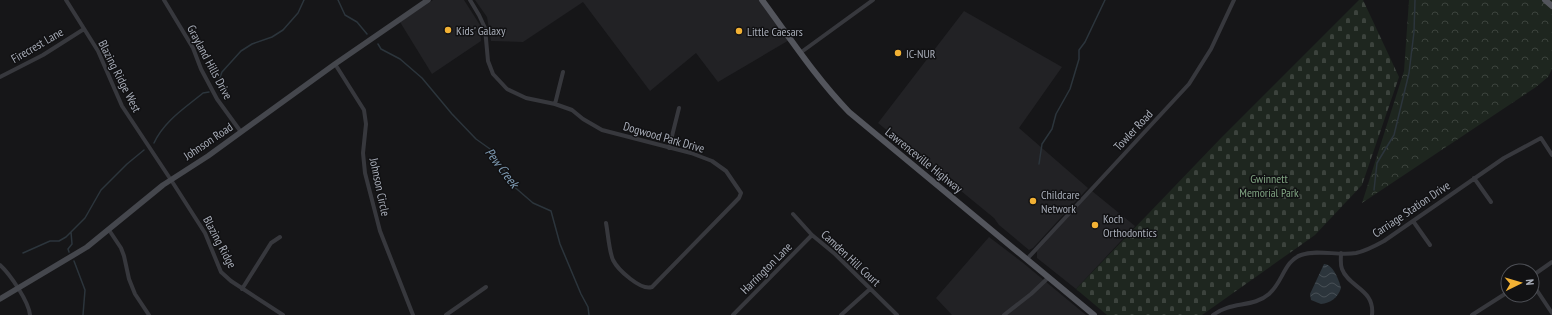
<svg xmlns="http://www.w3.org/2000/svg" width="1552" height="315" viewBox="0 0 1552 315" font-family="'PT Sans Narrow',sans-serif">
<defs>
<pattern id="forest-crowns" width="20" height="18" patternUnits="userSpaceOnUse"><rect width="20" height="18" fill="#1e261f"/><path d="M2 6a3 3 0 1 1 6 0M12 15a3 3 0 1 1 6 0" fill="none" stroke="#3c433d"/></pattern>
<pattern id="cemetery-stones" width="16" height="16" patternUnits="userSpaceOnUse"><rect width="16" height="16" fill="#1e261f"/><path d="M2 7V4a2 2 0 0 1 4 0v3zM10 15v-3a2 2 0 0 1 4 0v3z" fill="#3c433d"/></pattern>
<pattern id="water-waves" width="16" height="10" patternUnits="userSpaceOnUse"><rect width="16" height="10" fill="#2c353c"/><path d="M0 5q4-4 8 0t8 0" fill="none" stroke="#485056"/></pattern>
</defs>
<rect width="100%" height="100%" fill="#161618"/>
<path fill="#222225" d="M433,0h31l16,25 1,16 -49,33 -32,-52z
M475,0h289l27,39 -73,43 -22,-29 -46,38 -67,-89 -60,40 -32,-1 -4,-24z
M964,11l98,56 -43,61 69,60 -55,60 -4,2 -30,-25 -5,-7 -116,-95z
M1092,191l43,35 -59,63 -39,-31v-7z
M989,237l33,25 64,53h-134l-16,-17z"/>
<path fill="url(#forest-crowns)" d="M1409,0h143v69l-4,8 -12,10 -174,116 42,-132z"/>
<path fill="url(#cemetery-stones)" d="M1359,0h4l36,77 -37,108 -47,50 -113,80h-95l-31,-26 145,-151z"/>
<path fill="url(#water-waves)" d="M1324,264c9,0 15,16 17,24 -3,10 -11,15 -20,16l-10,-4 -1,-6z"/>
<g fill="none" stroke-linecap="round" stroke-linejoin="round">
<path stroke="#2c353c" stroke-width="1.5" d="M338,0l7,15 12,7 10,12
M378,44l3,5 19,10 22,19 30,36 24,25 14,10 13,19 8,16 22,19 18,8 9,33 21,50 7,13 1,8
M217,85l5,-13 19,-21 11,-7 20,-7 11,-7 15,-17 6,-13
M154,143c10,-22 31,-35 49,-50l6,-1
M1039,164l3,-20 10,-15 4,-15 14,-25 9,-30v-9l6,-8 20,-42
M1374,190l3,-27 17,-28 15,-62 5,-41 1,-32
M69,252l-1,-3 4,-5 -1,-12
M23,253l27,-12h9l7,-4 19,-19 16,-28 26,-26 17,-14
M74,261l11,29 -2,25"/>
<path stroke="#37383d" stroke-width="4" d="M66,0l32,51 24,55 51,77 32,50 16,39 10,9 52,34
M164,0l29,48 8,21 16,30 24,33
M470,0l9,15 6,13 3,33 5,13 14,15 19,9 29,6 17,6 11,9 19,11 89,23 21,8 14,10 15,22 -2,5 -87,89c-11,4 -34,-17 -39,-27 -4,-9 -5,-27 -7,-37
M800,53l73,-53
M335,64l29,46 2,14 -3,29 2,20 15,58 33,84
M0,77l43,-22 41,-26
M555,104l8,-32
M669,148l10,-40
M1474,178l17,24
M793,214l19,21 23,19 62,61
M1413,221l17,24
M109,230l12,18 3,8 5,23 6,15 14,21
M1341,253c0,5 -1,11 1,16 7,19 33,20 30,46
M1027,259l162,-175 22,-35 23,-49
M0,265c10,9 29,37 30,50
M1532,276l20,-14
M1532,283l20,30
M242,289l29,-46 9,-6
M446,315l40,-28
M733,315l79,-80
M841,315l29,-26
M1004,315l27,-21 18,-17
M1213,315c18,-14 40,-7 56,-21 14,-12 15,-33 32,-39 17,-6 37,1 55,-2 10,-2 19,-7 28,-12l120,-83 37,-20 11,17
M1472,315l36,-23"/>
<path stroke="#45474d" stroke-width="5.5" d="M0,299l87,-52 76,-62 45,-29 127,-92 93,-64"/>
<path stroke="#53555c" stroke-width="6" d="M762,0c28,38 54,78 87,112l245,203
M1545,0l7,6"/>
</g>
<g fill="#f2b134" stroke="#111113" stroke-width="1.5">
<circle cx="448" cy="30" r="4"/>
<circle cx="739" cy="31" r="4"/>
<circle cx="898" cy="53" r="4"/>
<circle cx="1033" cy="201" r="4"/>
<circle cx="1095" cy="225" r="4"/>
</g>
<g text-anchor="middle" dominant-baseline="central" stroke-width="3" stroke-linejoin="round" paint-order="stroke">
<g font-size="12" fill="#a8adb8" stroke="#111113" text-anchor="start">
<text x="456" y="30">Kids' Galaxy</text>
<text x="747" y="31">Little Caesars</text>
<text x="906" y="53">IC-NUR</text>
<text x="1041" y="194">Childcare<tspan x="1041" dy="14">Network</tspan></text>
<text x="1103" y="218">Koch<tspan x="1103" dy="14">Orthodontics</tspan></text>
</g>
<g font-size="12" fill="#a8adb8" stroke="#111113">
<text transform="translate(37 45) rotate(-30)">Firecrest Lane</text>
<text transform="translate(210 62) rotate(62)">Grayland Hills Drive</text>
<text transform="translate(120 76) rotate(63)">Blazing Ridge West</text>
<text transform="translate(1133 130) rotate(-47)">Towler Road</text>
<text transform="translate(664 137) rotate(16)">Dogwood Park Drive</text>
<text transform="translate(208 141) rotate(-34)">Johnson Road</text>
<text transform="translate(924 160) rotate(39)">Lawrenceville Highway</text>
<text transform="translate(380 187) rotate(78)">Johnson Circle</text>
<text transform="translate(1411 209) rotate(-34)">Carriage Station Drive</text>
<text transform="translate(220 242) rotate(62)">Blazing Ridge</text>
<text transform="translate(851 258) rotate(43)">Camden Hill Court</text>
<text transform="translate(766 268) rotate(-45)">Harrington Lane</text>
</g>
<g font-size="12" fill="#7fa381" stroke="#111113">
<text x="1269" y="178">Gwinnett<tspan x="1269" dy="14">Memorial Park</tspan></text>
</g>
<g font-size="13" font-style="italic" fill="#7f9bb3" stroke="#111113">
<text transform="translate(502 168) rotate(53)">Pew Creek</text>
</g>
</g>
<g transform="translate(1520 283) rotate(85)"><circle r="19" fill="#111113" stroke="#4d4f55"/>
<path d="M0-3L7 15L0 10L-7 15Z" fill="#f2b134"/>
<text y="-6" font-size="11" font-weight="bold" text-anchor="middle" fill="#a8adb8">N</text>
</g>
</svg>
